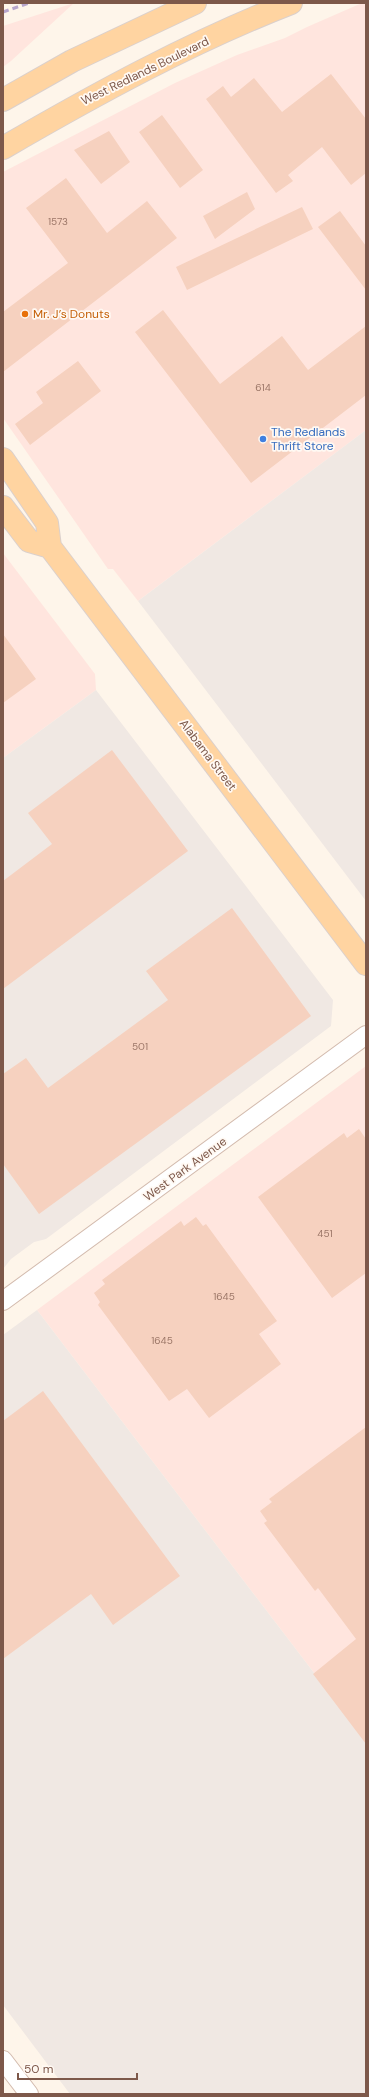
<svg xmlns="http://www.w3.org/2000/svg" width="369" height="2097" viewBox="0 0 369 2097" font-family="'DM Sans',sans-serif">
<rect width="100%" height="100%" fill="#fef5ea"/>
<path fill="#ffe5de" d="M74,3l-63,58 -8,6v-41z
M362,3h4v427l-228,171 -25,-32h-5l-105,-151v-246l172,-89 62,-28 48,-17 22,-11z
M3,553l92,121 1,16 -93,68z
M366,1066v675l-329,-431z"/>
<path fill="#f0e8e3" d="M366,430v471l-228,-300z
M96,690l237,310 -2,26 -285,213 -12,3 -23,17 -8,10v-511z
M37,1310l329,431v353h-296l-67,-89v-670z"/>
<path fill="#f6d1bf" d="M331,74l35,45v54l-15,12 -29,-38 -34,28 5,6 -17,12 -70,-94 17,-13 8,11 23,-19 28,34z
M162,115l41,55 -23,18 -41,-56z
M109,131l21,31 -29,22 -27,-34z
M66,178l41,55 40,-32 30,37 -174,134v-60l65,-49 -42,-55z
M247,192l8,17 -40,30 -12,-23z
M302,207l11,22 -126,61 -11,-23z
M340,211l26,35v44l-48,-63z
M163,310l57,74 62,-48 26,34 58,-44v69l-115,88 -116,-151z
M78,361l23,30 -71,54 -15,-21 28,-21 -7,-11z
M3,634l33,45 -33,24z
M112,750l76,101 -185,138v-108l49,-37 -24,-31z
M232,908l79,108 -272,198 -36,-50v-90l23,-16 22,30 120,-88 -22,-29z
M359,1129l7,10v134l-34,25 -74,-101 86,-64 3,5z
M196,1217l7,9 3,-2 71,97 -18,13 22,30 -72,54 -22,-29 -18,12 -71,-96 2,-3 -6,-9 11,-9 -3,-4 79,-59 3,5z
M43,1391l137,185 -67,49 -22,-31 -88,65v-238z
M366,1427v317l-53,-70 43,-35 -38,-51 -3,3 -51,-68 3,-2 -7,-10 12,-9 -3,-3z"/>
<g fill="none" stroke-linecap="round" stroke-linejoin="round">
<defs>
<path id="minor" d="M3,1301l363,-266
M3,2060l26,34"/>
<path id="major" d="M3,100l69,-39 123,-58
M3,148c93,-54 188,-106 288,-145
M3,459l44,64 3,24 316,417
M3,507l26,34 21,6"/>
</defs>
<use href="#minor" stroke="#d3bbae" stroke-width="20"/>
<use href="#major" stroke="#dbd0cc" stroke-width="24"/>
<use href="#minor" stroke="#fff" stroke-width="18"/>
<use href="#major" stroke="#ffd4a1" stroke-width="22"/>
<path stroke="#b7a5cb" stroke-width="3" stroke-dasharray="6 4" stroke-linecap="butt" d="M3,12l26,-9"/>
</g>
<circle fill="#e8710a" stroke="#fff9f3" stroke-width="1.5" cx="25" cy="314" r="4"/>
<circle fill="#3f7fe0" stroke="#fff9f3" stroke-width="1.5" cx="263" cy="439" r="4"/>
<g text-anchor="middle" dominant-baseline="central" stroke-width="3.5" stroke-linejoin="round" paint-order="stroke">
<g font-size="10" fill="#9b7667">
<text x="58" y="221">1573</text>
<text x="263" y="387">614</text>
<text x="140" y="1046">501</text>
<text x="325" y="1233">451</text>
<text x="224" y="1296">1645</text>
<text x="162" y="1340">1645</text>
</g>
<g font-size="12" fill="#7d584a" stroke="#fff9f3">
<text transform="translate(145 71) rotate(-26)">West Redlands Boulevard</text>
<text transform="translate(208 755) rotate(53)">Alabama Street</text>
<text transform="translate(185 1169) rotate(-36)">West Park Avenue</text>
</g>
<g font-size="12" fill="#c56008" stroke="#fff9f3" text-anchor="start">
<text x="33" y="314">Mr. J’s Donuts</text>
</g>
<g font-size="12" fill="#366cbe" stroke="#fff9f3" text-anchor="start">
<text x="271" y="432">The Redlands<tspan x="271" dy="14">Thrift Store</tspan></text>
</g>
</g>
<rect width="369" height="2097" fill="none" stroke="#7d584a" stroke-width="8"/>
<path d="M18 2073v6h119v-6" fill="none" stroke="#7d584a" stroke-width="2"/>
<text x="24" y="2073" font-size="12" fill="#7d584a" stroke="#fff9f3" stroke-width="3" paint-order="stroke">50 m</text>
</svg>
